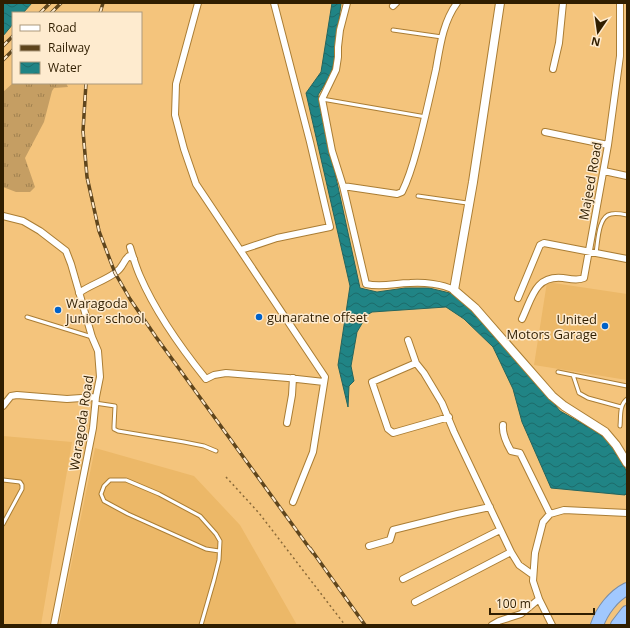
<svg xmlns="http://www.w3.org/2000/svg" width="630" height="628" viewBox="0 0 630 628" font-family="'Open Sans',sans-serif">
<defs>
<pattern id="grass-tufts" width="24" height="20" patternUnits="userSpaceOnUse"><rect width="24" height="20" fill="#c59e63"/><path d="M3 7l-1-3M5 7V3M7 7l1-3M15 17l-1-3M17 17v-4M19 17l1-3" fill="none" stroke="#a0804f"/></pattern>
<pattern id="water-waves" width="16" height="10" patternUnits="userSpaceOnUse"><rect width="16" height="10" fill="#208485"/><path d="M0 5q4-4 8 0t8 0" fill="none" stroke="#1c6b6a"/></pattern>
</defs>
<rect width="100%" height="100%" fill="#f4c47c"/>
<path fill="#ecb868" d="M547,282l80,12v86l-93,-15z
M3,436l69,6 -31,183h-38z
M95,448l99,28 46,49 57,100h-238z"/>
<path fill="url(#grass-tufts)" d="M13,83h53l2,4 -14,1 -2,3 -8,31 -19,36 10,29 -5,5h-14l-13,-5v-95z"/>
<path fill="url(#water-waves)" stroke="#25655d" d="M4,3h28l-9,10h-10v11l-10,12v-32z
M332,3h9l-7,59 -3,12 -13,21 42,193 17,4 28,-4h24l25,6 49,47 57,70 39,22 15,15 13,24v21l-2,2 -74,-7 -29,-66 -9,-33 -20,-42 -29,-28 -18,-12 -74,5 -5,3 -10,17 -6,34 3,15 -5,5 -1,21 -10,-42 12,-79 -44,-193 15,-21z"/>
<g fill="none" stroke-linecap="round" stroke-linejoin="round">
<defs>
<path id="service" d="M393,30l49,7
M322,99l104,18
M418,196l49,7
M596,253c2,-11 2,-37 15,-39 5,-1 11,0 16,1
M27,317l65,20
M558,372l69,14
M573,375l6,18 9,5 33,9
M95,403l20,3 -1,20v3l4,2 66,11 20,4 12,5
M620,426c1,-9 -1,-21 7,-27
M3,480l17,2 2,3v4l-19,35
M201,625l13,-45 5,-20 1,-19 -4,-7 -16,-18 -41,-22 -33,-14h-16l-6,6 -3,8 3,7 24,13 78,35 13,2"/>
<path id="minor" d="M198,3l-22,81 -1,31 9,34 12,35 129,193 -12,75 -20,50
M347,3l-7,27 -2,17v10l-2,13 -14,29 10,52 11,35 23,98c16,4 29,-1 44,-1 14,-1 32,1 44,7
M393,6l3,-3
M553,69l6,-26 4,-40
M545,132l63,13
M604,171l23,5
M343,186l54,8 5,-2c7,-14 11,-28 15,-43 7,-26 13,-53 19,-80 4,-23 7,-47 21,-66
M3,216l20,5 17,10 26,20 5,13 21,73 6,14 2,26 -4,20 -3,31 -39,197
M130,247c3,10 6,20 10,29 16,37 41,72 66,103l8,-4 12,-2 62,5 36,4
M241,250l36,-12 53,-11 -20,-85 -36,-139
M79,293c11,-8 25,-12 36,-20 9,-6 7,-11 14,-17l5,3
M518,298l22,-53 4,-2 83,16
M522,319c10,-21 13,-44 41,-41 7,1 15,3 21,0l24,-133 12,-89v-53
M408,340l8,23 8,10 18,30 12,29 57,120 8,13 14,10
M416,363l-44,19 16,47 5,4 56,-16
M3,406l8,-10 6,-1 50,4 29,-2
M287,423l5,-28 1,-17
M503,425c-1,9 4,19 8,26l9,2 30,61
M369,546l21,-6 3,-10 64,-16 33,-7
M403,579l97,-49
M415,602l96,-50
M492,625l7,-4 22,-7 18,-15
M552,625l-13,-26 -6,-18 2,-28 8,-31 7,-8 14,-4 63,3"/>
<path id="tertiary" d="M500,3l-27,179 -19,108 21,18 77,88 12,10 41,26 11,13 11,18"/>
<path id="motorway" d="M597,625c5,-14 16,-29 30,-36
M617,625l10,-13"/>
</defs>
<use href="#service" stroke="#aa7d34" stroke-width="5"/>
<use href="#minor" stroke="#aa7d34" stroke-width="8"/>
<use href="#tertiary" stroke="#aa7d34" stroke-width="10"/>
<use href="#motorway" stroke="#798ca5" stroke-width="14"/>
<path stroke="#8a6a39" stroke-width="1.5" stroke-dasharray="2 3" stroke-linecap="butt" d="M226,477l33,36 86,112"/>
<use href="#service" stroke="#fff" stroke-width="3"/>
<use href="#minor" stroke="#fff" stroke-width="6"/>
<use href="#tertiary" stroke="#fff" stroke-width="8"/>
<use href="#motorway" stroke="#a1c8fe" stroke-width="12"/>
<defs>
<path id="rail" d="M40,13l10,-10
M51,13l10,-10
M100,13l3,-10
M3,46l10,-10
M3,60l10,-10
M86,83l-3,48 4,46 12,54 16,42 15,26 26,38 157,216
M310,548l55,77"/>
</defs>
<use href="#rail" stroke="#5e451d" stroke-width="3.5"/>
<use href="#rail" stroke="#feebcf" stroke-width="2" stroke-dasharray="6" stroke-linecap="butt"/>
</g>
<g fill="#0062ca" stroke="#feebcf" stroke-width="1.5">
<circle cx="58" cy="310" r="4"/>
<circle cx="259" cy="317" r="4"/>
<circle cx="605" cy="326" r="4"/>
</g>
<g text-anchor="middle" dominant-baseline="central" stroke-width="3" stroke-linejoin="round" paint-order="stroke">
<g font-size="13" fill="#301e00" stroke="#feebcf">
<text transform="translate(590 181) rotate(-80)">Majeed Road</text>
<text transform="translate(81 423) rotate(-81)">Waragoda Road</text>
</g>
<g font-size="13" fill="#301e00" stroke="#feebcf" text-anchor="start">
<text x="66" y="303">Waragoda<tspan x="66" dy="15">Junior school</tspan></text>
<text x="267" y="317">gunaratne offset</text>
<text x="597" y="319" text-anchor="end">United<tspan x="597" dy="15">Motors Garage</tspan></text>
</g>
</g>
<rect width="630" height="628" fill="none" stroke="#301e00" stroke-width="8"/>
<rect x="12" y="12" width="130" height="72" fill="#feebcf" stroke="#ac997c"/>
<rect x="20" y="25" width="20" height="6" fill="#ffffff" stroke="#ac997c"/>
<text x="48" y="32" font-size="12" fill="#301e00">Road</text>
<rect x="20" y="45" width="20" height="6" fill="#5e451d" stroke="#ac997c"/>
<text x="48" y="52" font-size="12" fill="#301e00">Railway</text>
<rect x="20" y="62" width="20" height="12" fill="url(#water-waves)" stroke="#ac997c"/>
<text x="48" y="72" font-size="12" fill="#301e00">Water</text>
<g transform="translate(598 32) rotate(193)" stroke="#feebcf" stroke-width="3" paint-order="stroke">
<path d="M0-3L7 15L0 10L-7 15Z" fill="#301e00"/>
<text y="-6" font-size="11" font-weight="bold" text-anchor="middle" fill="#301e00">N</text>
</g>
<path d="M490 608v6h104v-6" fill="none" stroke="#301e00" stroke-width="2"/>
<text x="496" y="608" font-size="12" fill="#301e00" stroke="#feebcf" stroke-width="3" paint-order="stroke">100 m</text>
</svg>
